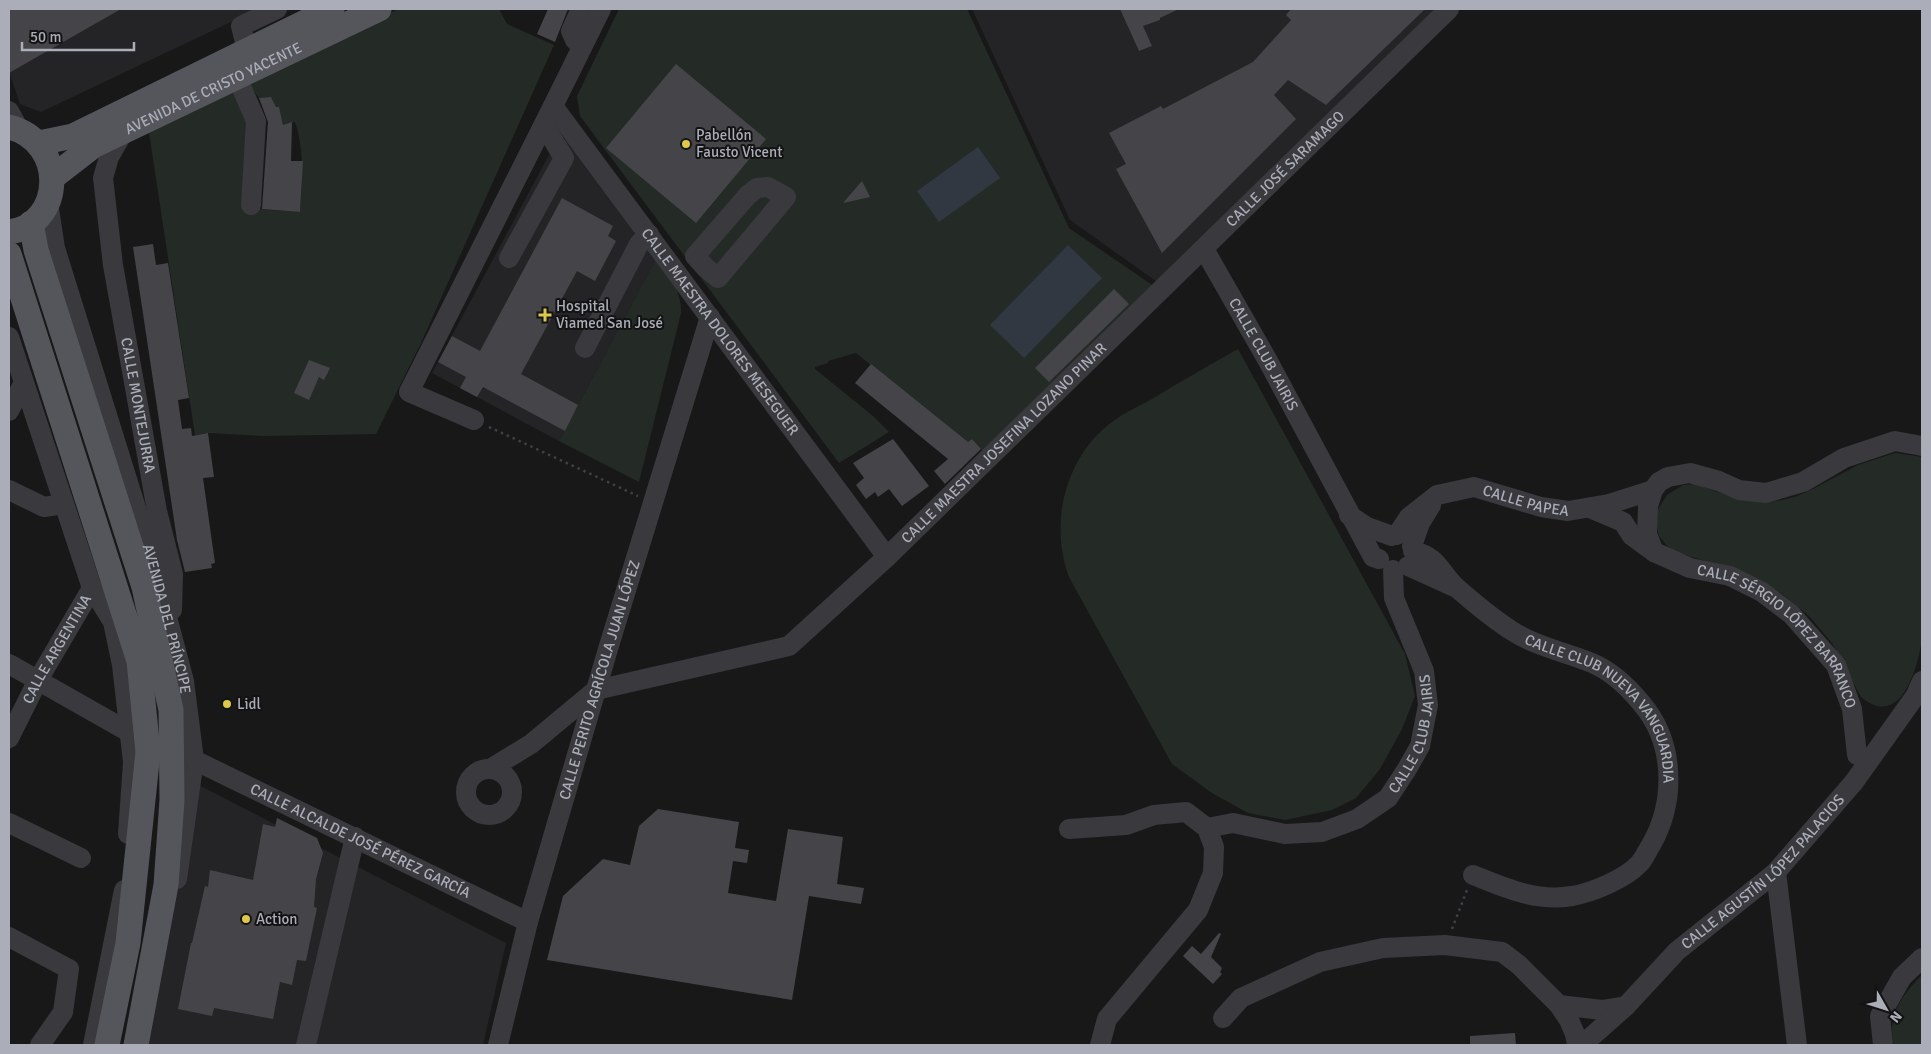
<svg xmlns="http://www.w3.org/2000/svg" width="1931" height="1054" viewBox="0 0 1931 1054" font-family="Signika,sans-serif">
<rect width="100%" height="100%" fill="#181819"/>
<path fill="#242426" d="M31,9h227l-217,103 -21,-8 -11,-32v-50z
M972,9h468l-280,275 -90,-64z
M557,140h11l89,117 -98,184 -127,-68z
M191,781l315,162 -23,102h-339z"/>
<path fill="#242b26" d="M399,9h100l8,15 47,21 -133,298 -45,91 -113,2 -55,-3 -13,2 -47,-309 85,-42 17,42 -7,82 57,4c2,-31 5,-60 -5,-90l-12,3 -4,-17 -3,-1 -5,-10 -12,1 -14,-19z
M619,9h348l102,219 89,61 -171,167 -15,-17 -4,4 -112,-90 -28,8v2l-13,4v2l58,47 16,16 -50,31 -259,-347 -3,-20z
M657,257c12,18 25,34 24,56l-42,169 -80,-41z
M1238,349l167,305 10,42 -13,33 -22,40 -24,29 -24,12 -47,10 -37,-7 -36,-20 -40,-29 -103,-187c-20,-54 -4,-120 43,-155 12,-9 27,-16 40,-23 28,-17 57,-34 86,-50z
M1895,453l27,4c0,43 0,87 0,130 0,16 3,38 0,53 -5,29 -21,90 -61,57l-29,-54 -23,-27 -28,-23 -32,-18 -76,-24 -6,-5 -8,-10 -3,-12 1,-13 10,-16 16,-10 12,-1 44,15 19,3 19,-1 18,-4 18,-8 45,-24z
M1922,975v70h-28c-8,-29 9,-51 28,-70z"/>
<path fill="#323841" d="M978,147l22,31 -61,44 -22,-31z
M1068,245l34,33 -78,80 -34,-33z"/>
<path fill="#454549" d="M9,9h112l-112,64z
M548,9h20l-13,33 -18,-8z
M1120,9h59l-19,9v2l-17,6 9,20 -13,5z
M1291,9h134l-99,96 -38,-25 -14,15 22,24 -134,134 -46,-84 10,-5 -17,-31 52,-27 2,3 90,-47 38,-42 -5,-5z
M676,64l90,75 -70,84 -90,-75z
M271,97l5,10h3l4,18 9,-3 -1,39h12l-3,51 -38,-3 6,-87 -9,-24z
M862,181l8,16 -27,6z
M562,198l51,28 -5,10 8,5 -21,40 -18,-10 -56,103 57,31 -13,26 -82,-44 -6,10 -17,-9 6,-11 -28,-15 14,-26 28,15z
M153,244l3,21 12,-2 21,135 -11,2 4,29 9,-1 1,8 16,-3 6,44 -11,1 12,85 -4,1 1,4 -27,4 -8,-32 -44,-293z
M1114,289l15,15 -80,78 -14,-14z
M309,360l21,8 -6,12 -5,-3 -10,23 -15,-7z
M871,364l97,78 4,-3 9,10 -36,35 -11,-13 14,-12 -93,-76z
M893,439l36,47 -27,20 -13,-17 -11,8 -3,-5 -9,7 -10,-14 8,-7 -11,-15z
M658,809l81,13 -4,26 14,2 -2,13 -14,-2 -5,32 48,8 12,-72 55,8 -6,47 27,4 -3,16 -52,-8 -17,104 -245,-40 16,-64 40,-37 27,6 9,-39z
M277,818l40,20 6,15 -7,26 -2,28 3,1 -11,53 -9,-1 -5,25 -12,-3 -7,37 -59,-11 -2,8 -34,-7 13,-66h1l13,-57 3,1 2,-17 43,10 10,-56 12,3z
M1219,933l2,1 -10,23 11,11 -2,4 2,2 -9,10 -30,-28 9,-10 9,8z
M1515,1033l1,12h-46v-9z"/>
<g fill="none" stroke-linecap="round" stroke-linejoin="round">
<path stroke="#3f4045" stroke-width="2.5" stroke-dasharray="2.5 4" stroke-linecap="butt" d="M489,427l149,69
M1452,929l15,-39"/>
<g stroke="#39393e" stroke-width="20">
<path d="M581,9l-10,22 4,9 7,7"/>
<path id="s1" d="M601,9l-48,97 334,451"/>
<path d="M247,51l-6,-25 36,-17"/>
<path d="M237,77l19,44 -5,84"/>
<path d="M9,111l12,22"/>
<path id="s2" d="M124,131l-15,26 -6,21 10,87 44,246 16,63 -1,36"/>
<path d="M768,187l18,10 -68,81 -13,-11 -10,-11 53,-61 9,-7z"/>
<path id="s3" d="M48,202l7,46 95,305 34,128 10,79 -17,119"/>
<path id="s4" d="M1204,249l64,112 105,196 6,2"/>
<path d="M509,258l55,-100 -20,-33"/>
<path d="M9,337l83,251 21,34 9,43 11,97 -5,72"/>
<path d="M585,348l54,-104 10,-10"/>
<path d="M9,411l14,-27"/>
<path d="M474,420l-65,-28 144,-286"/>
<path d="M9,490l35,17 20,-3"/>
<path id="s5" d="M1590,508l33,14 9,14 22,16 36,16 40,8 32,16 29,22 45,51 16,44 5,46"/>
<path d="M1349,515l18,12 25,9"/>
<path id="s6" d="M1397,535l12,-18 28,-22 37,-8 67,20 27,4 41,-7 44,-14"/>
<path d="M1412,546l8,-23 11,-18"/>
<path id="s7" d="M1413,551c27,6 27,23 45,38 16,14 33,28 51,40 25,17 56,23 83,34 19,8 37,25 50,41 33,39 34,97 9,141 -4,6 -7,14 -12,19 -14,15 -48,29 -67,32 -36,6 -67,-8 -99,-21"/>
<path d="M1654,552l-7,-18 1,-28 5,-16 6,-8 9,-5 22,-4 29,8 20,9 27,3 37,-11 41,-24 51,-17 27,5"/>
<path d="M1408,566l44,20"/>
<path d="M9,664l120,68"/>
<path id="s8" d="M9,738l29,-58 54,-92"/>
<path id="s9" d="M194,760l334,162"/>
<path id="s10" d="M490,769l41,-25 65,-54 193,-44 98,-89 562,-548"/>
<circle cx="489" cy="792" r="23"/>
<path d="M9,823l72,35"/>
<path id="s11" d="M1207,828l26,-5 52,11 37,-2 35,-13 31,-21 19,-29 13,-23 8,-41 -4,-34 -30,-73 -1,-28"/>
<path d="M1069,829l57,-4 28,-10 32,-3 21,16 7,19 -1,26 -15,37 -91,109 -7,26"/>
<path d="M1776,872l21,173"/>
<path d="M9,937l60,32 -6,43 -23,33"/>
<path d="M1559,1005l43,5 24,-4"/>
<path d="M1223,1018l18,-20 79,-36 63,-14 62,-3 57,7 17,13 40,40 10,15 6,14 2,11"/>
<path d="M93,1045l31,-155"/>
<path d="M306,1045l49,-208"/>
<path id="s12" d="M498,1045l30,-123 80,-273 102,-332"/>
<path id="s13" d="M1582,1045l44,-39 51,-55 99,-79 78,-90 62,-87 6,-14"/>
<path d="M1883,1045l-3,-29 22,-39 20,-19"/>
</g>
<g stroke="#55565c" stroke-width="25">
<path d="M9,127c59,15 55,98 0,105"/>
<path d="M39,143l34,-7 259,-127"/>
<path id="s14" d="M53,177l40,-31 286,-137"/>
<path d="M31,223l5,27 108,337 27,123 1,90 -6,85 -30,160"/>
<path d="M9,254l130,407 9,91 -20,191 -21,102"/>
</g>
</g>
<g fill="#ddc84b" stroke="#131314" stroke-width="2">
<circle cx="686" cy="144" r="5"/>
<path d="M542.5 307.5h5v5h5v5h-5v5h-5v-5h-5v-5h5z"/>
<circle cx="227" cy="704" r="5"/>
<circle cx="246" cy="919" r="5"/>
</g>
<g text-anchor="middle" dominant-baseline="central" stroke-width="4" stroke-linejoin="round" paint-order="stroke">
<g font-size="15" fill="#abadb8" stroke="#131314">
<text stroke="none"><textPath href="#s14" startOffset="184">AVENIDA DE CRISTO YACENTE</textPath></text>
<text stroke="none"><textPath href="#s10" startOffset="1019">CALLE JOSÉ SARAMAGO</textPath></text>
<text stroke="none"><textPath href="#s1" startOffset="389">CALLE MAESTRA DOLORES MESEGUER</textPath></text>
<text stroke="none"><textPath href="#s4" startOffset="121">CALLE CLUB JAIRIS</textPath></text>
<text stroke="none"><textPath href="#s2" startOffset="282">CALLE MONTEJURRA</textPath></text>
<text stroke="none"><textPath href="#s10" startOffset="626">CALLE MAESTRA JOSEFINA LOZANO PINAR</textPath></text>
<text stroke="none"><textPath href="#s6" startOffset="149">CALLE PAPEA</textPath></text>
<text stroke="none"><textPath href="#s3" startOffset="434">AVENIDA DEL PRÍNCIPE</textPath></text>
<text stroke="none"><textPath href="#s5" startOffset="236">CALLE SÉRGIO LÓPEZ BARRANCO</textPath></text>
<text stroke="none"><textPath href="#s8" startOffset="101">CALLE ARGENTINA</textPath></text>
<text stroke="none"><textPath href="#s12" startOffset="379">CALLE PERITO AGRÍCOLA JUAN LÓPEZ</textPath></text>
<text stroke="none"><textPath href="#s7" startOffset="255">CALLE CLUB NUEVA VANGUARDIA</textPath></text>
<text stroke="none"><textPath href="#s11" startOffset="262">CALLE CLUB JAIRIS</textPath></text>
<text stroke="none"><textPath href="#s9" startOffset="185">CALLE ALCALDE JOSÉ PÉREZ GARCÍA</textPath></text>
<text stroke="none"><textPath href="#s13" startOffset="251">CALLE AGUSTÍN LÓPEZ PALACIOS</textPath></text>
</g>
<g font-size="15" fill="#abadb8" stroke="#131314" text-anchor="start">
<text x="696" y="135">Pabellón<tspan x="696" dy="17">Fausto Vicent</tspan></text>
<text x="556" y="306">Hospital<tspan x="556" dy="17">Viamed San José</tspan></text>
<text x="237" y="704">Lidl</text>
<text x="256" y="919">Action</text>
</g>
</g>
<rect width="1931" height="1054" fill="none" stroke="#abadb8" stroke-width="20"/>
<g transform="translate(1886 1009) rotate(129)" stroke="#131314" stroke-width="4" paint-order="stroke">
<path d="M0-4L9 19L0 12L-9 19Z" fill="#abadb8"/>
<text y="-8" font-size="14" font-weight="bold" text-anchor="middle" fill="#abadb8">N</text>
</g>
<path d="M22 42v8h112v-8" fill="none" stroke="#abadb8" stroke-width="2.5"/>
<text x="30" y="42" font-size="15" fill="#abadb8" stroke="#131314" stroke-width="4" paint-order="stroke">50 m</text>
</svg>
